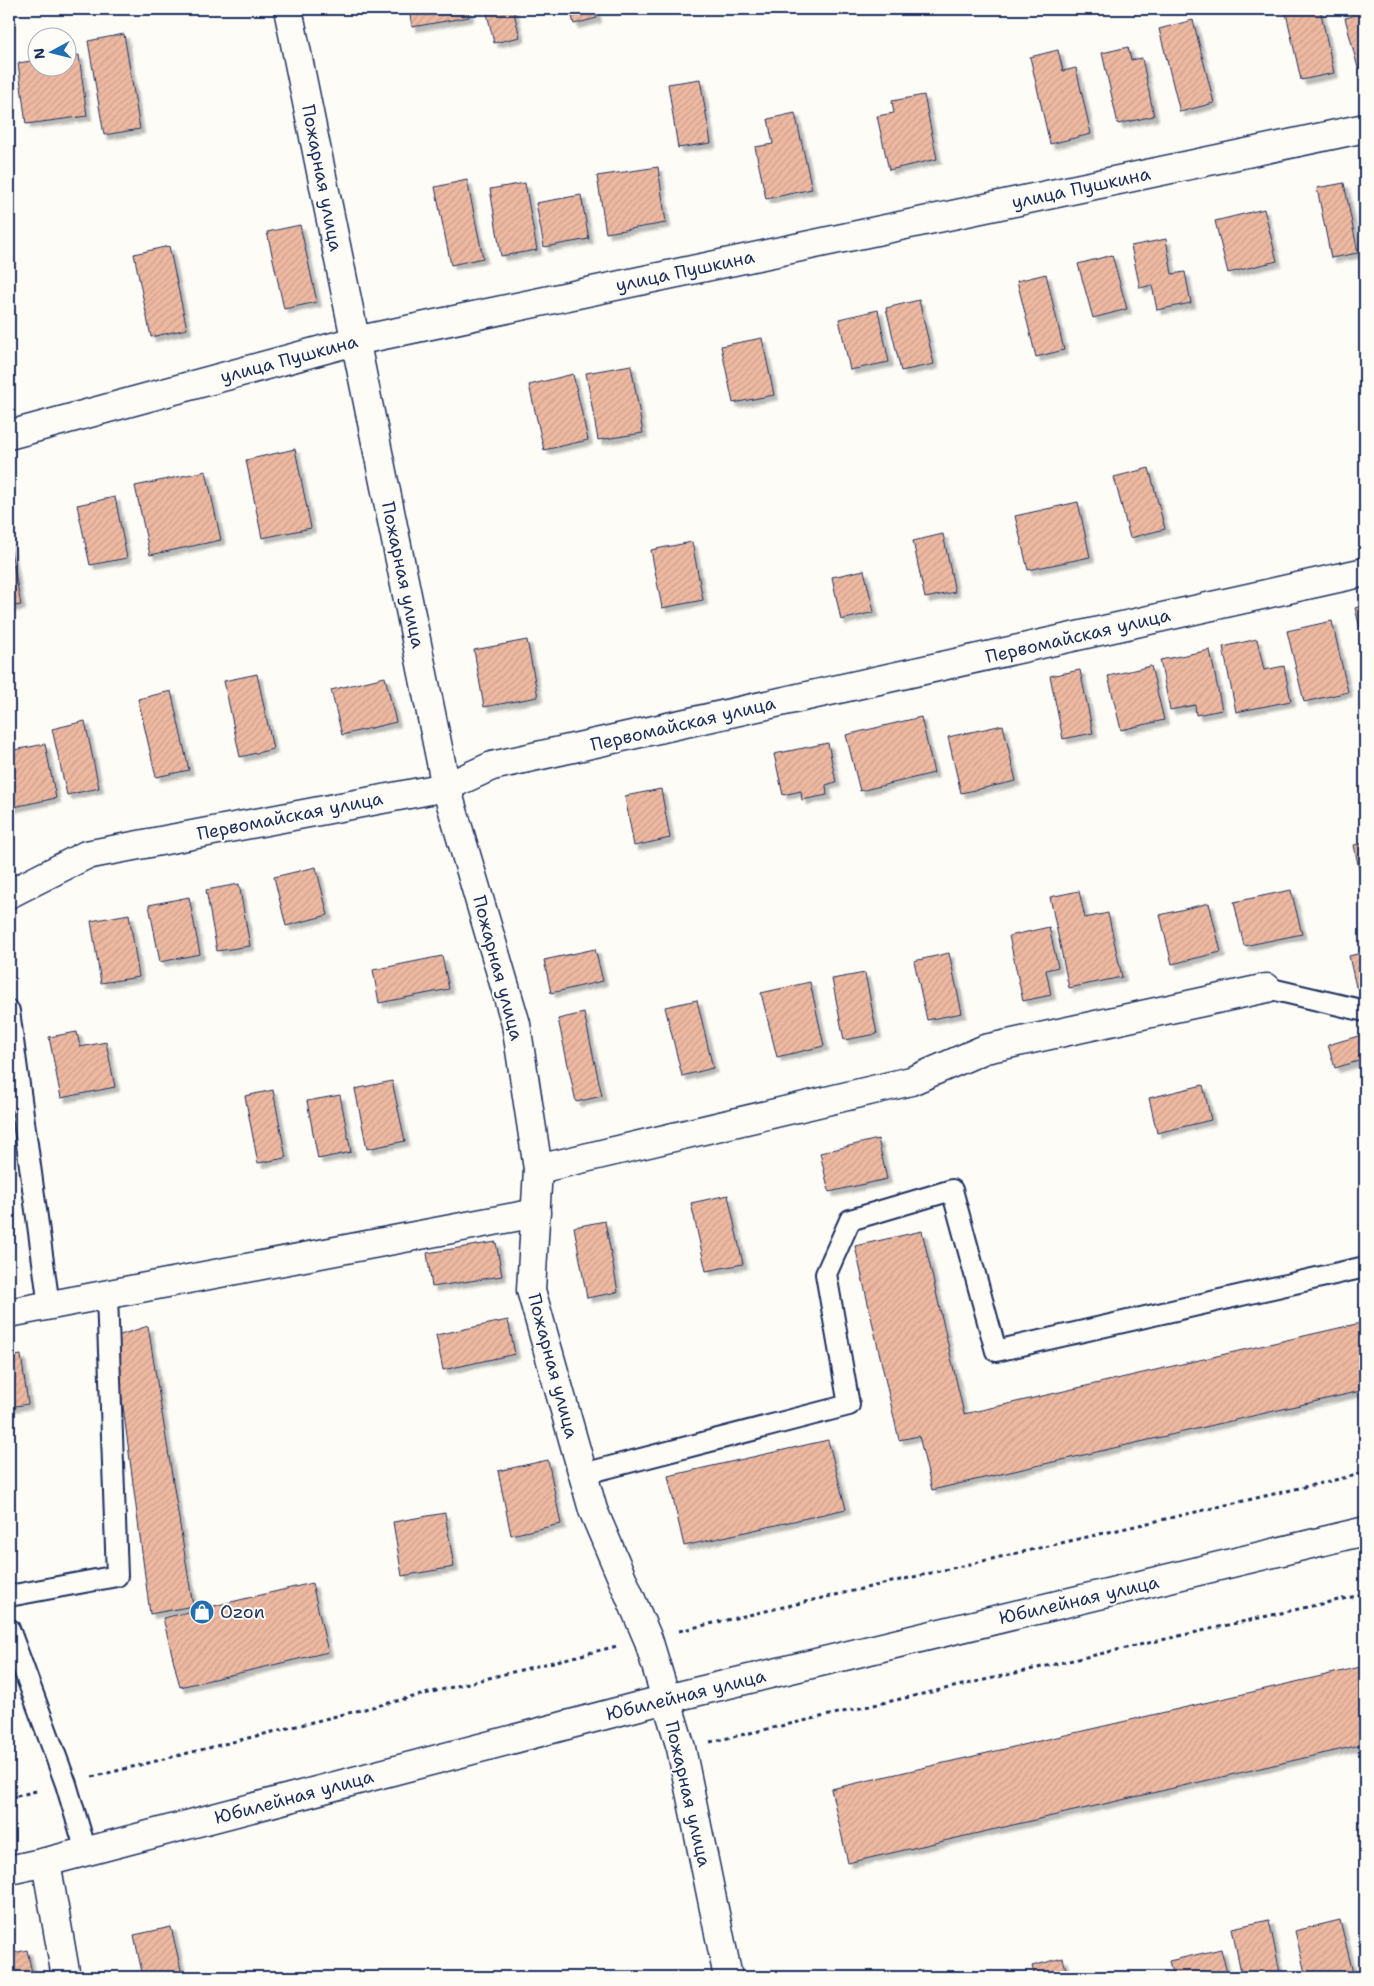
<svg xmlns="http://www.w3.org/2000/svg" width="1374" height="1986" viewBox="0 0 1374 1986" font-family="'Shantell Sans',sans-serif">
<defs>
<pattern id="building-hatch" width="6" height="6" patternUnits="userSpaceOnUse" patternTransform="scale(1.25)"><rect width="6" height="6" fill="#eeb9a1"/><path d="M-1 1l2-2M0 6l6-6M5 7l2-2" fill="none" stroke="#cc9f8d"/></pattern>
<filter id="shadow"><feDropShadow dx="4.5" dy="4.5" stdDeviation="1" flood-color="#0004"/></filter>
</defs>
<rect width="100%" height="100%" fill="#fdfcf7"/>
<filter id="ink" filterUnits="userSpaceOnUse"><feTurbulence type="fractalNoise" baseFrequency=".02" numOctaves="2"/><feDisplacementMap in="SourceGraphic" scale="10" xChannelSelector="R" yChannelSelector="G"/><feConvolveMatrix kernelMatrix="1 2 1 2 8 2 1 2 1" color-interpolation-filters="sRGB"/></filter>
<g filter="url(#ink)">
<path fill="url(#building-hatch)" stroke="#1b2f5e" filter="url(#shadow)" d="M409,9h59l1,8 -57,10z
M486,9h27l7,28 -26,6z
M570,9h25l2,9 -23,6z
M1304,9h16l14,64 -33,7 -15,-67z
M1351,9h14v57l-7,2 -13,-50 8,-2z
M1193,20l21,83 -34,9 -21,-83z
M124,34l16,95 -36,6 -16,-94z
M1128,47l3,13 11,-2 12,58 -36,8 -16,-71z
M1058,50l5,21 13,-3 15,66 -41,10 -20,-87z
M79,55l8,61 -61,8 -8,-61 20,-3v8h30v-12z
M700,79l11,64 -33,5 -10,-64z
M924,95l13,64 -48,11 -12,-54 17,-3 -2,-12z
M795,113l17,76 -46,10 -11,-52 18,-3 -5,-25z
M658,167l8,56 -60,10 -9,-57z
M467,180l16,78 -32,7 -16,-78z
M525,183l12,67 -36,6 -11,-67z
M1344,183l14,70 -27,5 -14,-70z
M581,195l8,44 -45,8 -8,-44z
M1264,209l13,52 -49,12 -13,-52z
M300,225l17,77 -33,7 -17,-77z
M1166,239l6,35 13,-2 6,31 -34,7 -5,-25 -12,3 -9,-42z
M169,246l18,83 -36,8 -17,-83z
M1112,255l15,54 -34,9 -15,-54z
M1046,274l18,76 -28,7 -19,-76z
M919,300l15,64 -33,7 -15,-63z
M878,310l11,52 -39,8 -11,-51z
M762,338l12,57 -41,8 -12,-57z
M631,365l12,68 -45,7 -12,-67z
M573,374l15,66 -44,10 -15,-65z
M295,449l16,79 -49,10 -16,-78z
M1149,468l16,61 -35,9 -16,-61z
M206,471l15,69 -71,15 -15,-69z
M115,497l12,61 -37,7 -13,-60z
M1078,502l12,55 -62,13 -13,-54z
M943,534l12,58 -30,6 -12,-57z
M9,540l12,65 -12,2z
M692,542l11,58 -41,8 -11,-58z
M864,570l10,42 -33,8 -9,-43z
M1365,605v43l-10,-40z
M1332,621l16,71 -44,10 -17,-71z
M1257,639l7,31 20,-4 7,35 -55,11 -13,-65z
M527,640l11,57 -54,10 -10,-57z
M1210,650l12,60 -26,5 -1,-10 -25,5 -10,-50z
M1151,666l13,54 -43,10 -13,-54z
M1080,670l13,63 -30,6 -13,-63z
M257,674l16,75 -33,8 -16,-76z
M385,677l11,45 -54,13 -11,-45z
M171,691l18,79 -33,7 -18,-78z
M921,717l13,56 -74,18 -14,-56z
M85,721l14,67 -32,7 -15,-66z
M1003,725l13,56 -55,12 -13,-56z
M828,743l8,39 -10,3 1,10 -25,5 -1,-9 -18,4 -9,-41z
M45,744l11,54 -47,10v-57z
M661,789l9,49 -36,8 -9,-50z
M1365,843v35l-4,1 -7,-34z
M316,867l12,48 -42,11 -12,-49z
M239,884l11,62 -33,5 -11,-61z
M1291,890l11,44 -58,12 -10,-44z
M1079,891l6,27 23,-5 14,64 -53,11 -19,-91z
M189,897l11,57 -40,8 -11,-57z
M1209,903l12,49 -49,12 -12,-49z
M129,914l10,63 -38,6 -10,-62z
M1049,927l9,40 -12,3 5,25 -28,6 -14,-65z
M595,949l8,32 -52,12 -7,-33z
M1365,952v33l-9,2 -7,-31z
M949,953l13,60 -35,7 -13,-59z
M442,956l7,33 -70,14 -6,-33z
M865,973l12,61 -33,6 -12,-61z
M810,982l14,64 -47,11 -16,-64z
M697,1000l16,68 -31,8 -17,-69z
M584,1013l18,83 -26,6 -18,-83z
M77,1032l3,15 26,-5 9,45 -54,11 -12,-61z
M1365,1034v25l-30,9 -7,-23z
M392,1081l13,60 -38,8 -12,-60z
M1203,1085l8,35 -54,13 -8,-35z
M273,1090l13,68 -28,5 -13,-67z
M340,1095l11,57 -33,7 -11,-58z
M878,1139l9,40 -58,13 -9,-39z
M728,1195l15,69 -37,7 -15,-68z
M605,1221l13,71 -31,6 -13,-71z
M922,1231l42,183 401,-92v68l-433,100 -13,-54 -20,4 -44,-194z
M496,1242l6,34 -70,11 -5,-34z
M508,1320l7,34 -72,16 -7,-35z
M148,1326l45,280 -43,8 -36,-277z
M21,1355l7,49 -19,3v-50z
M828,1440l18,69 -162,37 -16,-70z
M548,1460l13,64 -50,11 -13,-64z
M445,1513l9,54 -52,9 -9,-54z
M312,1583l16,69 -148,35 -17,-69z
M1365,1666v78l-517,119 -17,-74z
M1269,1920l12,57h-39l-10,-49z
M1340,1920l14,57h-48l-11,-46z
M171,1927l11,47 -15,3h-24l-9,-42z
M1221,1949l7,28h-55l-4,-16z
M27,1950l6,27h-24v-23z
M1063,1958l5,19h-33l-3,-11z"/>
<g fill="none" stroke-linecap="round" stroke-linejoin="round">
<defs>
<path id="service" d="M1267,988l98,23
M9,1011l40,295
M583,1474l266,-69 -23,-131 24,-54 102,-30 44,161 369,-84
M9,1596l108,-20 -10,-281
M9,1629l57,155 20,67"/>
<path id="minor" d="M9,435l346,-94 1010,-213
M9,894l77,-39 360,-68 46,-21 873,-194
M538,1169l373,-88 74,-32 282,-61
M9,1313l527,-100
M46,1862l20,115"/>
<path id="tertiary" d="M288,9l158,778 70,237 22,145 -7,121 62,220 55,129 33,109 47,229"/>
<path id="secondary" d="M9,1870l37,-8 620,-163 699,-168"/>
</defs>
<use href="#service" stroke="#1b2f5e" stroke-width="24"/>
<use href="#minor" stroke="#1b2f5e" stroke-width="31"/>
<use href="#tertiary" stroke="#1b2f5e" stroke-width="31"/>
<use href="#secondary" stroke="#1b2f5e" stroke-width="31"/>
<path stroke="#1b2f5e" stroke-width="3" stroke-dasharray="4 4" stroke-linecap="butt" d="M679,1631l686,-158
M710,1742l655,-148
M92,1777l525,-131
M9,1798l31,-8"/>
<use href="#service" stroke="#fdfcf7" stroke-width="20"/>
<use href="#minor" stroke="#fdfcf7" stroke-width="28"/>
<use href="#tertiary" stroke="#fdfcf7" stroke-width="28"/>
<use href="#secondary" stroke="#fdfcf7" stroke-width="28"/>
</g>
</g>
<defs>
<symbol id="shop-disc" viewBox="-11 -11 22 22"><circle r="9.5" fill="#1f6fb2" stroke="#fdfcf7"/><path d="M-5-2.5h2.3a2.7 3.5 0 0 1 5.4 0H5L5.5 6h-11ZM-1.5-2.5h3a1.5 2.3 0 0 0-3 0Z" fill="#fff"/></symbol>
</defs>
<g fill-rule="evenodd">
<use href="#shop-disc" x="188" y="1598" width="28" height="28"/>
</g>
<g text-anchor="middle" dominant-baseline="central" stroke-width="4" stroke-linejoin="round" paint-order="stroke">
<g font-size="18" fill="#1b2f5e" stroke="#fdfcf7">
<text transform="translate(322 178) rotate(79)">Пожарная улица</text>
<text transform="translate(1081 188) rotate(-12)">улица Пушкина</text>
<text transform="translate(685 271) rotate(-12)">улица Пушкина</text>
<text transform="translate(289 359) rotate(-15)">улица Пушкина</text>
<text transform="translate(403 575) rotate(78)">Пожарная улица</text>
<text transform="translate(1078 636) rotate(-13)">Первомайская улица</text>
<text transform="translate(683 724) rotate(-13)">Первомайская улица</text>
<text transform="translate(290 816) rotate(-11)">Первомайская улица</text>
<text transform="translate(498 968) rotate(75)">Пожарная улица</text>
<text transform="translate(553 1366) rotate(75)">Пожарная улица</text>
<text transform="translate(1079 1600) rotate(-13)">Юбилейная улица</text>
<text transform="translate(686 1695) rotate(-14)">Юбилейная улица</text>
<text transform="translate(688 1794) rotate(77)">Пожарная улица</text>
<text transform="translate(294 1797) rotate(-15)">Юбилейная улица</text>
</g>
<g font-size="18" fill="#1b2f5e" stroke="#fdfcf7" text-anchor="start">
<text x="220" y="1612">Ozon</text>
</g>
</g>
<rect width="1374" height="1986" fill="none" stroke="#fdfcf7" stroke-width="30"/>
<rect x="15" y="15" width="1344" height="1956" fill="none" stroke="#1b2f5e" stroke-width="2" filter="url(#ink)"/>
<g transform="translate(52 52) rotate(263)"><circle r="24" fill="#fdfcf7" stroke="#a3aaba"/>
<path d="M0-4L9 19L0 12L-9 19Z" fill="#1f6fb2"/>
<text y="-8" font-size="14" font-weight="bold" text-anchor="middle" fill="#1b2f5e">N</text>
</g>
</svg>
